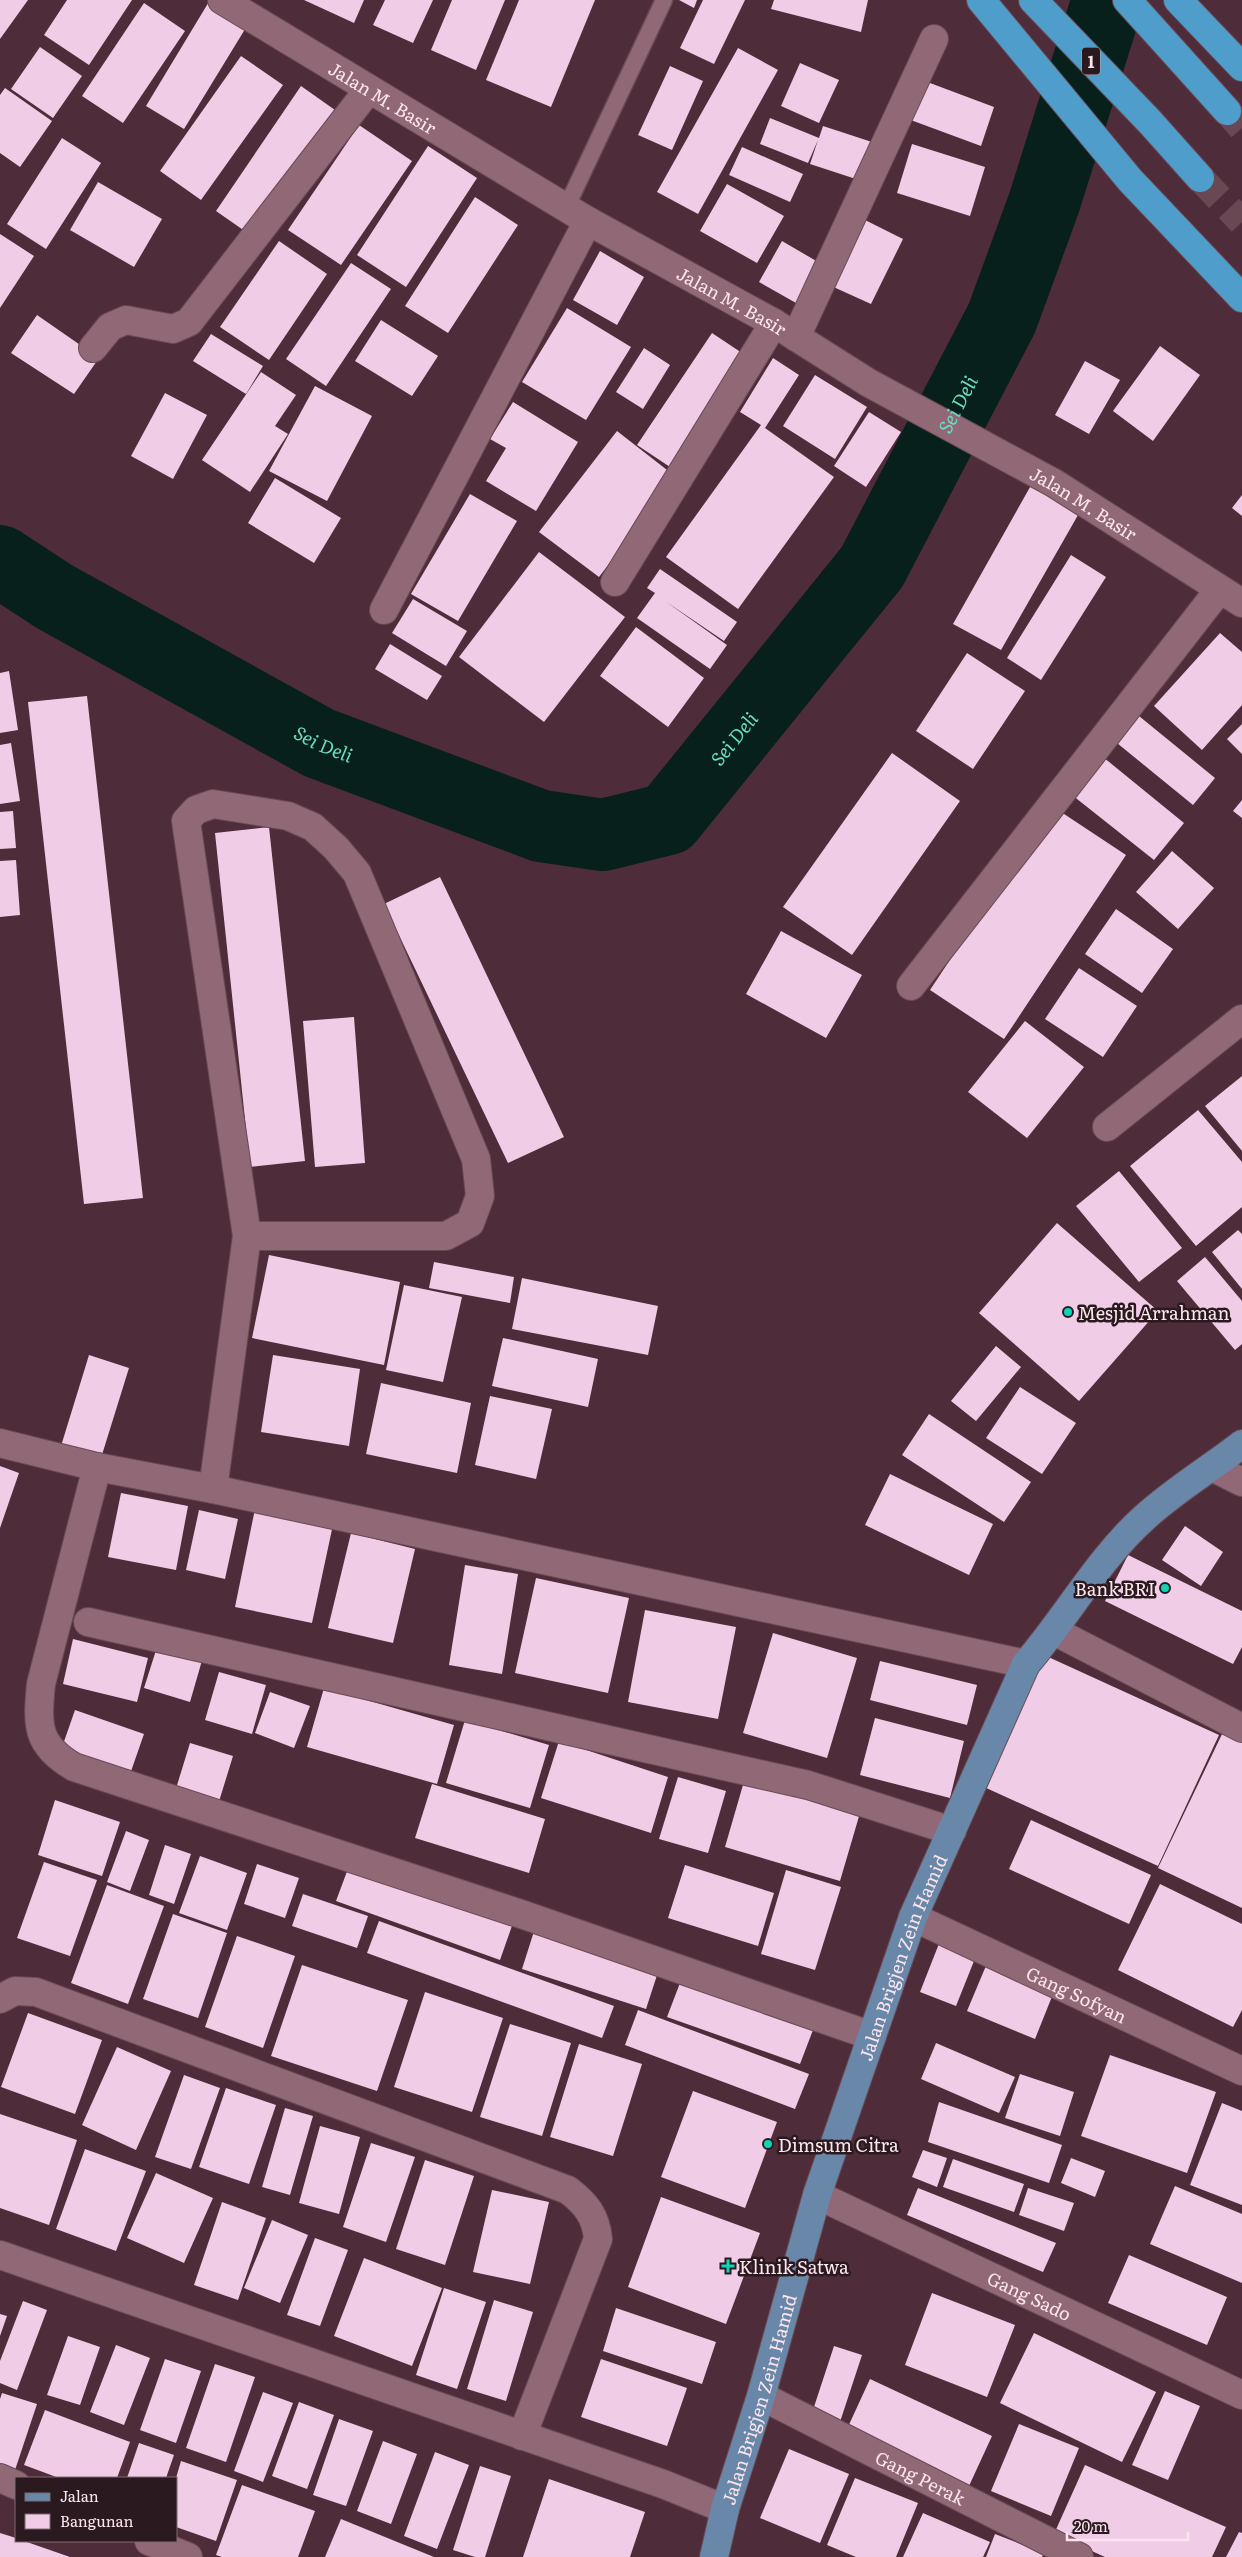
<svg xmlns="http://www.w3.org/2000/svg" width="1242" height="2557" viewBox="0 0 1242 2557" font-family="Literata,serif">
<rect width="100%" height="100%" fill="#4f2c39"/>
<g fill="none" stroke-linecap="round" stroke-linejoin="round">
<path stroke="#07201b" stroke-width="72" id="s1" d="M0,561l55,36 264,146 222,83 62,9 65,-16 204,-252 130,-249 42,-115 64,-203"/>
</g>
<path fill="#f1cce6" d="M0,0h28l-28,39z
M67,0h65l-43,65 -45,-30z
M210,0l40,21 -66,108 -38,-23z
M304,0h60l-10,23z
M385,0h48l-20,43 -40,-18z
M452,0h53l-29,70 -45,-20z
M519,0h76l-44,107 -65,-27z
M679,0h18l-3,8z
M703,0h42l-31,64 -34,-16z
M774,0h94l-7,32 -90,-23z
M144,3l41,28 -62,92 -41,-27z
M40,47l42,29 -29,42 -42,-29z
M738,48l40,22 -80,144 -41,-22z
M241,56l42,29 -82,115 -41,-29z
M800,63l39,17 -20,43 -38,-17z
M670,66l33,15 -31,69 -34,-15z
M922,80l72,27 -13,39 -73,-27z
M301,86l34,24 -86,124 -33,-23z
M5,88l47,33 -32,46 -20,-14v-58z
M770,118l49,20 4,-12 52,17 -13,38 -52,-17 8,-24 -10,23 -48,-19z
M359,125l53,36 -71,104 -53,-35z
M62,138l39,25 -55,86 -39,-25z
M912,144l73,23 -15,49 -73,-23z
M428,146l49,32 -71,109 -49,-32z
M742,147l61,27 -13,28 -61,-27z
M98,182l64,37 -28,48 -64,-37z
M727,184l57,32 -27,47 -57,-32z
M475,197l43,28 -70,108 -43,-27z
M861,218l42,21 -32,65 -42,-19z
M0,234l34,22 -34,52z
M279,241l48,33 -58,86 -49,-33z
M782,241l36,21 -22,41 -37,-21z
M600,251l44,26 -27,48 -44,-25z
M351,263l40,26 -65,97 -40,-27z
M567,308l64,39 -45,73 -64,-38z
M37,315l62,43 -25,36 -63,-41z
M381,320l57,36 -26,40 -57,-35z
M712,333l33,22 -75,112 -33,-22z
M211,334l52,32 -17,28 -53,-33z
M1160,346l40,29 -47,66 -40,-30z
M644,348l26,17 -27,44 -27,-17z
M773,358l26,17 -34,53 69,49 -96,132 -72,-52 95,-132 -21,-13z
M1085,361l35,19 -31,54 -34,-19z
M261,372l35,23 -21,31 13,8 -38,58 -48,-32z
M815,375l52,32 -32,52 -52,-33z
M315,386l57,30 -45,85 -58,-30z
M165,393l42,22 -34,64 -42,-23z
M513,402l65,40 -42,69 -50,-30 20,-33 -16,-9z
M869,412l32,20 -35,55 -32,-21z
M617,431l59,46 -77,100 -60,-45z
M275,478l66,40 -27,45 -66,-40z
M1034,480l48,28 -81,142 -48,-26z
M470,494l47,27 -59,100 -47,-27z
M1242,495v21l-10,-8z
M539,552l86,65 -81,105 -85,-65z
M1071,555l35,22 -65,103 -34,-22z
M660,569l77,53 -13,19 -59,-40 62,44 -17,24 -73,-51 18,-25 -8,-5z
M413,599l54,32 -21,35 -54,-33z
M636,627l68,51 -36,49 -68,-51z
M1220,633l22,19v53l-40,45 -48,-44z
M390,644l52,32 -15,24 -52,-31z
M967,653l58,38 -52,78 -57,-38z
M9,671l9,59 -18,3v-60z
M87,696l56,502 -59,6 -56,-502z
M1139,716l76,62 -22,27 -76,-62z
M1242,724v30l-15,-15z
M11,743l9,58 -20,3v-59z
M892,753l68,48 -108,154 -69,-48z
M1103,757l81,66 -30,37 -82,-65z
M1242,800v18l-9,-7z
M1052,806l74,49 -122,184 -74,-49z
M13,811l3,37 -16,1v-37z
M269,827l36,334 -55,6 -35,-334z
M1172,851l42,37 -36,41 -42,-37z
M16,860l4,55 -20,2v-56z
M440,877l124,260 -56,26 -124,-259z
M1116,909l57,40 -31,44 -57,-39z
M781,931l81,44 -36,63 -80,-44z
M1079,968l58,38 -34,51 -58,-38z
M354,1017l11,146 -50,4 -12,-146z
M1025,1021l59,46 -57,71 -59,-46z
M1242,1076v75l-37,-45z
M1198,1110l44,52v45l-46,39 -66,-80z
M1119,1171l63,77 -43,34 -63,-76z
M1057,1223l101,88 -79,90 -100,-88z
M1238,1230l4,4v55l-30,-37z
M269,1255l131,27 -16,83 -132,-27z
M1205,1257l37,44v43l-7,6 -58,-69z
M434,1262l80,15 -4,26 -81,-15z
M522,1278l136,28 -10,49 -136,-26z
M404,1285l58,12 -19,85 -57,-12z
M503,1338l95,21 -10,48 -96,-21z
M996,1346l25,21 -45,54 -25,-20z
M89,1355l40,13 -28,90 -40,-12z
M273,1355l87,14 -11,77 -88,-14z
M381,1383l90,20 -14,70 -91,-19z
M1020,1387l56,36 -34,51 -56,-36z
M490,1396l62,13 -16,70 -61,-14z
M929,1414l102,68 -27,40 -102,-67z
M0,1466l19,7 -19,55z
M890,1474l103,50 -24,51 -104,-50z
M121,1493l67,13 -12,64 -68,-13z
M256,1504l78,16 -22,103 -77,-16z
M199,1510l39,9 -13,60 -39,-9z
M1185,1526l38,26 -22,34 -39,-26z
M351,1533l64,16 -22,94 -65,-15z
M1128,1555l114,56v36l-9,17 -128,-63z
M465,1565l53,9 -16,100 -53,-9z
M536,1578l93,20 -21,95 -93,-20z
M645,1610l91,17 -18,92 -90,-17z
M773,1633l84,25 -30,100 -84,-25z
M73,1639l75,19 -11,44 -74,-18z
M158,1644l45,13 -13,45 -46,-14z
M1044,1655l175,80 -61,131 -174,-79z
M880,1661l97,24 -10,40 -97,-25z
M219,1672l47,13 -14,49 -47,-14z
M324,1688l130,37 -17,59 -130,-37z
M270,1692l40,14 -16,42 -39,-15z
M75,1710l69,24 -15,43 -69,-24z
M875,1718l89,23 -14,57 -90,-23z
M465,1720l84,25 -19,63 -84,-25z
M1223,1732l19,9v167l-84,-40z
M559,1741l109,36 -17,56 -110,-35z
M190,1743l43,13 -16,52 -43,-13z
M678,1777l48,14 -18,62 -49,-14z
M745,1778l115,35 -20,68 -115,-34z
M432,1784l113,35 -16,54 -114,-35z
M55,1800l65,22 -18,54 -64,-21z
M1031,1820l120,55 -22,49 -120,-55z
M126,1831l23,9 -19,51 -23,-9z
M165,1845l26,9 -17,50 -25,-9z
M200,1856l47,17 -20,57 -48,-17z
M44,1862l53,18 -27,76 -53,-18z
M257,1864l42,14 -14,40 -41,-14z
M685,1865l89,28 -16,53 -90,-28z
M349,1866l164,57 -13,37 -164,-59z
M786,1870l55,17 -26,83 -54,-16z
M1160,1884l82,40v86l-9,17 -115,-57z
M107,1885l57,21 -36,98 -57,-21z
M303,1894l65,22 -11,32 -65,-22z
M173,1914l54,19 -29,85 -55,-19z
M379,1921l235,85 -12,32 -235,-85z
M536,1925l124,41 -14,43 -124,-40z
M237,1936l58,20 -32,92 -58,-21z
M942,1936l36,15 -22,55 -36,-14z
M988,1961l67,28 -20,50 -68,-28z
M302,1965l106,35 -31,91 -106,-35z
M680,1983l133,47 -13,34 -133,-47z
M425,1992l78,26 -31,94 -78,-25z
M638,2010l171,64 -14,35 -170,-64z
M28,2013l74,27 -27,74 -74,-27z
M510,2024l61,19 -29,93 -62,-19z
M936,2043l79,34 -16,36 -78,-34z
M579,2044l63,20 -29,92 -63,-19z
M117,2047l54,24 -35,79 -54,-25z
M1110,2055l106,37 -29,81 -106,-37z
M1020,2074l54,18 -14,44 -55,-18z
M184,2075l36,13 -29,81 -36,-12z
M226,2088l50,17 -27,79 -50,-17z
M693,2091l84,31 -32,86 -84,-31z
M939,2102l123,43 -13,38 -121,-41z
M1222,2103l20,8v94l-52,-20z
M285,2108l28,8 -23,79 -28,-8z
M0,2114l77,26 -28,85 -49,-17z
M320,2126l40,11 -21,77 -40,-11z
M371,2143l44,14 -29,85 -43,-15z
M85,2149l61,22 -30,80 -60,-22z
M923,2150l24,8 -10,29 -25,-10z
M1071,2158l34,13 -10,26 -34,-14z
M953,2159l71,25 -10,28 -71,-25z
M425,2160l49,16 -29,89 -49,-16z
M156,2173l57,25 -29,65 -57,-25z
M1175,2186l67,28v69l-92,-39z
M918,2188l138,55 -13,29 -136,-57z
M1028,2188l46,15 -10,28 -45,-16z
M492,2190l57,12 -19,82 -57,-12z
M661,2197l99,36 -34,91 -98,-37z
M222,2202l44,16 -28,82 -44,-15z
M272,2220l36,15 -28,68 -36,-15z
M315,2238l33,12 -28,76 -33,-11z
M1129,2255l98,42 -20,48 -99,-42z
M364,2258l78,30 -30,78 -78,-30z
M444,2288l42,14 -29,87 -41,-14z
M932,2293l83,32 -28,72 -82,-32z
M494,2300l39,12 -27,89 -39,-12z
M23,2301l24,9 -30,80 -17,-7v-22z
M616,2308l100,34 -14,42 -99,-33z
M0,2314l7,2 -7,20z
M1034,2333l122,59 -34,70 -122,-59z
M68,2336l32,11 -20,58 -33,-10z
M116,2345l34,13 -26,67 -34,-13z
M834,2346l28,9 -23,70 -28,-9z
M165,2359l36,12 -25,72 -36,-13z
M601,2359l86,29 -20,58 -86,-29z
M215,2364l40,13 -29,85 -40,-14z
M870,2379l122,57 -23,50 -122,-57z
M1165,2391l35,15 -32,74 -36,-15z
M263,2392l30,11 -30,79 -29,-11z
M2,2393l35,11 -23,69 -14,-5v-69z
M299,2402l35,13 -27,74 -35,-13z
M45,2410l85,32 -13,36h-58l-35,-13z
M339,2419l34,12 -27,75 -33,-11z
M1019,2424l60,24 -28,68 -60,-25z
M383,2441l34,13 -26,70 -34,-13z
M139,2443l35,12 -8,23h-39z
M789,2449l60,25 -29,69 -60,-25z
M435,2452l34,13 -32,84 -33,-13z
M181,2461l56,19 -21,61 -40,-14v-49z
M1085,2465l141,62 -14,30h-107l-51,-23z
M480,2466l31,10 -26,81h-10l-22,-7z
M855,2478l63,25 -22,54h-40l-29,-12z
M549,2479l96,33 -15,45h-107z
M242,2485l73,26 -17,46h-76l-6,-2z
M923,2513l67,29 -7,15h-80z
M341,2519l93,38h-109z
M1239,2532l3,1v24h-16z
M0,2533l16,5v3h8l46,16h-70z
M995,2534l49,19 -2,4h-56z"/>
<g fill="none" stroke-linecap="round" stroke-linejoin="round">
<path stroke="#694854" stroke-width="28" stroke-dasharray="28 14" stroke-linecap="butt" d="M1227,111l15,17
M1200,178l42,44"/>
<defs>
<path id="lane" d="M566,208l98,-208"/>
<g id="street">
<path id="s2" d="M222,0l366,221 186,102 95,60 185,100 188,120"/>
<path d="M796,337l138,-298"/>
<path d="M93,348l17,-21 16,-7 47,9 16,-7 180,-233"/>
<path d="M615,582l159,-259"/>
<path d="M384,610l204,-389"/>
<path d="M911,986l308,-396"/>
<path d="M1107,1127l135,-108"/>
<path d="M0,1443l97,24 116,22 813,175"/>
<path d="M97,1467l-56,217c-4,41 -5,61 33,83l450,148 348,121"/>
<path d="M1212,1467l30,15"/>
<path d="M213,1489l34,-253 -61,-415 10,-11 17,-6 75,12 25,11 23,21 21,25 119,286 4,37 -10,27 -24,13h-199"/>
<path d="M88,1622l720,163 144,46"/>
<path d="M1054,1631l188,97"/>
<path id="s3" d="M913,1917l329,154"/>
<path d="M0,1999l15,-8 21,1 532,198c18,14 28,26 30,49l-76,197"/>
<path id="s4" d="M817,2195l425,200"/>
<path d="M0,2255l663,229 62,25"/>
<path id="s5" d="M761,2396l318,161"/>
<path d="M0,2478l16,7"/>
<path d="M149,2541l39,16"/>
</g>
<g id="primary">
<path id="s6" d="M714,2557l11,-48 36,-113 56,-201 96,-278 113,-253c39,-45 74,-107 118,-146 29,-27 66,-49 98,-74"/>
</g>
<path id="highway" d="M981,0l149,180 112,118
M1033,0l117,122 50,56
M1127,0l100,111
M1178,0l64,67"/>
</defs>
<use href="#lane" stroke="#684a55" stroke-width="19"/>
<use href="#street" stroke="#684a55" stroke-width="30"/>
<use href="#primary" stroke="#684a55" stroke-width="30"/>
<use href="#highway" stroke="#684a55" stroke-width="30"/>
<use href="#lane" stroke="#906876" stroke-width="16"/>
<use href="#street" stroke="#906876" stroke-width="28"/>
<use href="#primary" stroke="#6988a9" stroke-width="28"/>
<use href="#highway" stroke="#4f9dcb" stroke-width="28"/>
</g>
<g fill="#0dd5b5" stroke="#2a1a20" stroke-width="2">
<circle cx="1068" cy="1312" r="5"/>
<circle cx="1165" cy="1588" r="5"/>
<circle cx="768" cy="2144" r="5"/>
<path d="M725.5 2258.5h5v5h5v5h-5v5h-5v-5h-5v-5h5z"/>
</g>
<g text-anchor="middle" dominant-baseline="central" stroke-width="5" stroke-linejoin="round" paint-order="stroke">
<rect fill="#2a1a20" stroke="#bea8b0" stroke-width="1" x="1082" y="47.5" width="18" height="27" rx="4"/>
<g font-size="16" font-weight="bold" fill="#fde5ed">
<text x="1091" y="61">1</text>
</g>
<g font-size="18" fill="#fde5ed" stroke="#2a1a20">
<text stroke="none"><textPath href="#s2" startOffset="188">Jalan M. Basir</textPath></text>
<text stroke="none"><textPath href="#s2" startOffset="592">Jalan M. Basir</textPath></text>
<text stroke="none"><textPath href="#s2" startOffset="998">Jalan M. Basir</textPath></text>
<text stroke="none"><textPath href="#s6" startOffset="629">Jalan Brigjen Zein Hamid</textPath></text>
<text stroke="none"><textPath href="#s3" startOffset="181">Gang Sofyan</textPath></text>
<text stroke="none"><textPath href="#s4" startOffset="235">Gang Sado</textPath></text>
<text stroke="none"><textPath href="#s6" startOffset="164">Jalan Brigjen Zein Hamid</textPath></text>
<text stroke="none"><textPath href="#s5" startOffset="179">Gang Perak</textPath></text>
</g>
<g font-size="18" fill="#fde5ed" stroke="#2a1a20" text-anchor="start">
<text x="1078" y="1312">Mesjid Arrahman</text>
<text x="1155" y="1588" text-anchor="end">Bank BRI</text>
<text x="778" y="2144">Dimsum Citra</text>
<text x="739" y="2266">Klinik Satwa</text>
</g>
<g font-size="19" font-style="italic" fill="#6addc3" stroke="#2a1a20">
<text stroke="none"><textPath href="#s1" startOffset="1242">Sei Deli</textPath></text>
<text stroke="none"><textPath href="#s1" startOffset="838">Sei Deli</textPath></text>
<text stroke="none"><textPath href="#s1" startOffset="372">Sei Deli</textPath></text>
</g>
</g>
<rect x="15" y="2477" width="162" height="65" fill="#2a1a20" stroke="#7e6b72"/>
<rect x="25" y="2493" width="25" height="8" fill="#6988a9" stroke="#7e6b72"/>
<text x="60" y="2502" font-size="15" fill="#fde5ed">Jalan</text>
<rect x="25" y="2514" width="25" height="15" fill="#f1cce6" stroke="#7e6b72"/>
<text x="60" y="2527" font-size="15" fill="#fde5ed">Bangunan</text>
<path d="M1067 2532v8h121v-8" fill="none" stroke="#fde5ed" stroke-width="2.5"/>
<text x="1074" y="2532" font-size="15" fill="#fde5ed" stroke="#2a1a20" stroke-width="4" paint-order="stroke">20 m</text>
</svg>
